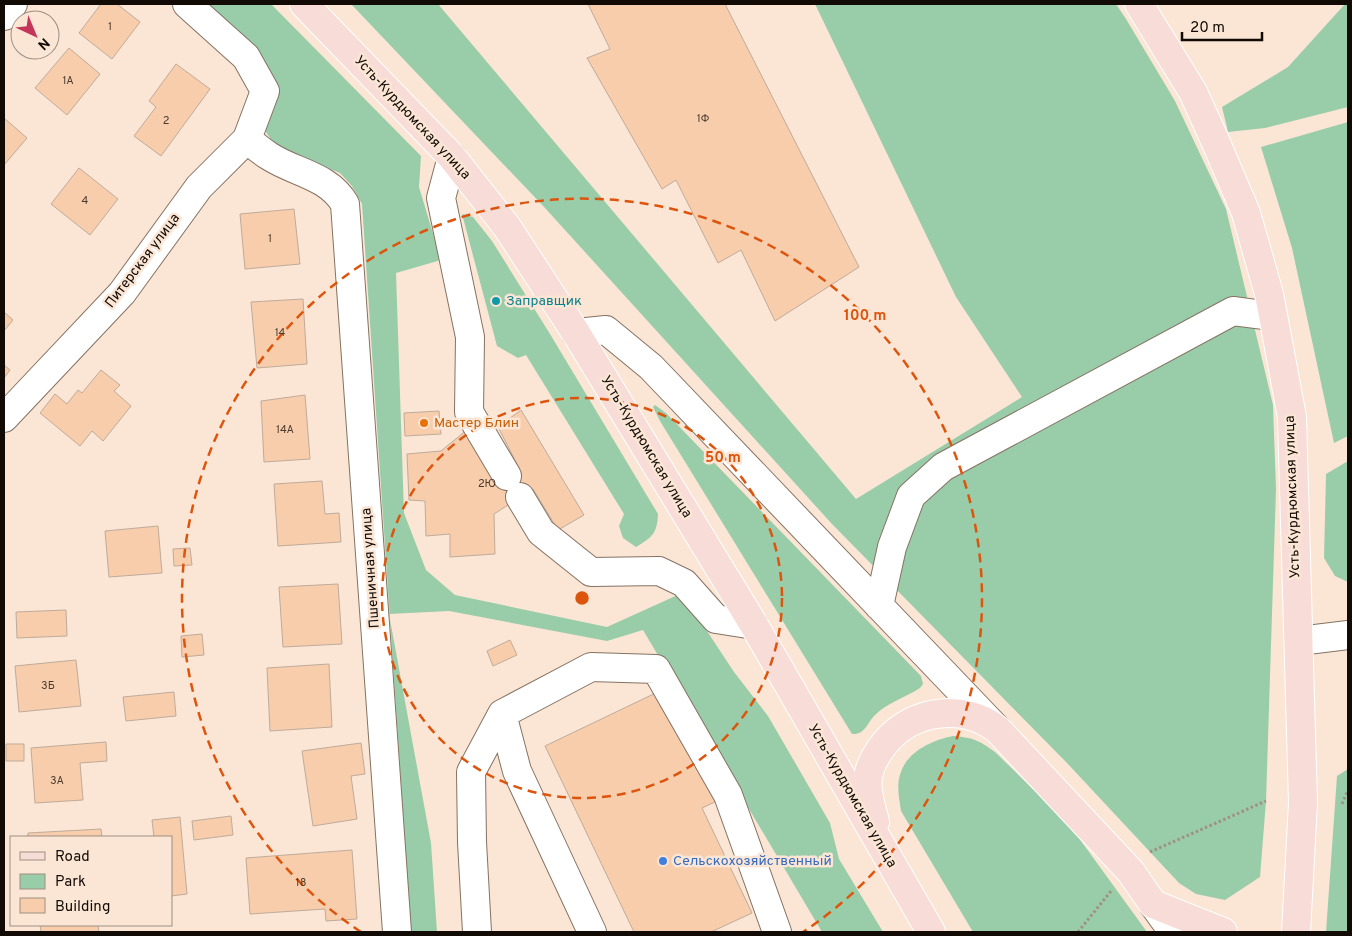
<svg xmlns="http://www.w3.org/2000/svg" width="1352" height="936" viewBox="0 0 1352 936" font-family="Overpass,sans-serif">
<rect width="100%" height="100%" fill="#fbe6d5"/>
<path fill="#99cda9" d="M205,4h66l150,152 -2,31 22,73 -45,13 8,240 22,57 29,25 152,32 75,-34 52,79 34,44 62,107 9,36 44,73h-61l-179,-302 -36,11 -158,-30 -60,3 42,229 6,89h-26l-49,-728 -10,-18 -12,-13 -64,-26 -12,-18 14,-40z
M351,4h87l418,495 166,-102 -66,-100 -141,-293h301l10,15 49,82 51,108 47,196 3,84 -10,312 -6,76 -35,23 -29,-6 -17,-11 -112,-120 -235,-239 -287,-316z
M1345,4h3v103l-83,21 -37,4 -6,-25 66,-40z
M1348,122v314l-14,7 -42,-195 -31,-101z
M462,214l11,3 19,24 58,93 108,180c-1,19 -5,23 -22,33l-13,-9 -4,-12 5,-12 -98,-159 -8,3 -21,-12z
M655,405l11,8 255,263 2,8 -3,4c-15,10 -32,14 -45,27 -8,8 -10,20 -23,19l-192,-313 -7,-14z
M1348,461v121l-13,-6 -11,-18 2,-84z
M953,736c19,1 27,5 42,16l73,71 79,109h-174l-72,-121c-2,-13 -5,-27 0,-39 7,-21 32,-32 52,-36z
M1348,769v163h-22l11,-156z"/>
<path fill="#f7cdac" stroke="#bfab9b" d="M101,4h16l23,18 -28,37 -33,-26z
M588,4h137l134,263 -84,54 -34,-71 -23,13 -42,-83 -14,9 -75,-131 23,-9z
M69,48l31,26 -33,41 -32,-27z
M176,64l34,25 -49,67 -27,-20 22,-29 -7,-6z
M4,118l23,20 -23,27z
M79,168l39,31 -28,36 -39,-31z
M294,209l6,55 -55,5 -5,-55z
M303,299l4,65 -50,4 -6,-66z
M4,312l9,8 -9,11z
M4,365l6,5 -6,8z
M101,370l19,15 -6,6 17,15 -28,35 -11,-10 -12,15 -40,-33 15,-19 12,10 11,-14 4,3z
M305,395l5,64 -46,3 -3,-61z
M521,410l63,105 -26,15 -25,-41 -39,25 1,40 -45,3v-23l-24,2 -1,-35 -16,-1 -2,-46 34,-3 27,-22 39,47 12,-8 -21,-41z
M439,411l2,23 -36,2 -1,-23z
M322,481l3,33 14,-1 2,29 -63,4 -4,-62z
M158,526l4,47 -53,4 -4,-46z
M190,548l2,17 -18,1 -1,-17z
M338,584l4,60 -59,3 -4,-60z
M66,610l1,26 -50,2 -1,-26z
M202,634l2,21 -22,2 -1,-21z
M510,640l7,15 -24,11 -6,-15z
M76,660l5,46 -62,6 -4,-46z
M329,664l3,63 -62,4 -3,-63z
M664,689l53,112 -15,7 50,105 -41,19h-77l-89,-186z
M174,692l2,24 -50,5 -3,-24z
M106,742l1,19 -27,2 3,37 -48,3 -4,-55z
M361,743l4,31 -14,2 6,43 -44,7 -11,-75z
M6,744h18v17h-18z
M231,816l2,19 -39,5 -2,-19z
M180,817l7,77 -16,2v-59h-17l-2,-17z
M101,829l1,8h-74v-4z
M352,850l5,69 -31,2 -1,-12 -75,5 -4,-56z
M40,925h58l1,7h-58z"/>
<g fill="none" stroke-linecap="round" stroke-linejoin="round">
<defs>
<path id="minor" d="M4,16l9,-12
M247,139c7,6 14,12 22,17 26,17 59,19 76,48l52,728
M452,157l-11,41 29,139 -1,75 38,64
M576,333l30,-3 45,37 346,362
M4,418l118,-125 77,-106 48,-48 18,-48 -19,-34 -59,-53
M520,497l21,35 50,40 68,-1 25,12 32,36 38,6
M879,606l13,-59 19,-51 32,-29 290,-156 39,5
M1299,641l49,-6
M502,714l15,57 75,161
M1153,904l20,28
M477,932l-5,-90 -1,-70 31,-58 89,-47 65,2 72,126 49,137"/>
<path id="major" d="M304,4l148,153 55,70 69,106 178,292 177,307
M1139,4l54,88 24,53 29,68 23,81 23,123 11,386 -7,129
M875,822c-3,-14 -10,-31 -7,-45 2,-13 9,-24 17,-34 28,-34 79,-40 113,-13l133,142 22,32 70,28"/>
</defs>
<use href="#minor" stroke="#857263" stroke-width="30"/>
<use href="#major" stroke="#fff" stroke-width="30"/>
<path stroke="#9f9083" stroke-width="3" stroke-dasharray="2.5 2.5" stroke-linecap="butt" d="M1342,804l6,-14
M1150,852l116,-51
M1078,932l33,-41"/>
<use href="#minor" stroke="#fff" stroke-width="28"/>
<use href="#major" stroke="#f7dcd7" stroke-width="28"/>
</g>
<g fill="none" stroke="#dd550c" stroke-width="2.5" stroke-dasharray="9 6">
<circle cx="582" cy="598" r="200"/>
<path d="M361 932A400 400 0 1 1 803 932"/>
</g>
<circle fill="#0f9aa8" stroke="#fbe6d5" stroke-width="2" cx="496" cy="301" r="5"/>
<circle fill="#e8710a" stroke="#fbe6d5" stroke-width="2" cx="424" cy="423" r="5"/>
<circle fill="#3f7fe0" stroke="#fbe6d5" stroke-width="2" cx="663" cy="861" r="5"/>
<g text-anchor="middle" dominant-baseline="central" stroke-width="5" stroke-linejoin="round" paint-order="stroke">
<g font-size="11" fill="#4a3b2f">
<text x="110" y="27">1</text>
<text x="68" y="81">1А</text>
<text x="703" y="119">1Ф</text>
<text x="166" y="121">2</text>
<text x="85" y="201">4</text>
<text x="270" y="239">1</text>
<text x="280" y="333">14</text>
<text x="285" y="430">14А</text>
<text x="487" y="484">2Ю</text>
<text x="48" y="686">3Б</text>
<text x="57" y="781">3А</text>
<text x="301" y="883">18</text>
</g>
<g font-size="14" fill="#110a05" stroke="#fbe6d5">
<text transform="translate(412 118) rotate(47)">Усть-Курдюмская улица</text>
<text transform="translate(143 261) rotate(-53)">Питерская улица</text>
<text transform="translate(646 447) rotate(59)">Усть-Курдюмская улица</text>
<text transform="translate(1293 497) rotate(-92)">Усть-Курдюмская улица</text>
<text transform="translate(371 568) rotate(-94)">Пшеничная улица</text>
<text transform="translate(852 796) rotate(60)">Усть-Курдюмская улица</text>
</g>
<g font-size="14" fill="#0d838f" stroke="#fbe6d5" text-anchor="start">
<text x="506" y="301">Заправщик</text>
</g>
<g font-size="14" fill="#c56008" stroke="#fbe6d5" text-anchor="start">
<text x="434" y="423">Мастер Блин</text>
</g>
<g font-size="14" fill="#366cbe" stroke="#fbe6d5" text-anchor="start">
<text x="673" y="861">Сельскохозяйственный</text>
</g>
</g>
<circle cx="582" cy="598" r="8" fill="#dd550c" stroke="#fbe6d5" stroke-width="2.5"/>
<g font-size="15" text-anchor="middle" font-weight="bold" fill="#dd550c" stroke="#fbe6d5" stroke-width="5" stroke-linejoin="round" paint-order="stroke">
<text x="865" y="320">100 m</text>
<text x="723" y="462">50 m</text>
</g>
<rect width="1352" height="936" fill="none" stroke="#110a05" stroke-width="10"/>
<rect x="10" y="836" width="162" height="90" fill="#fbe6d5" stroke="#9d8e82"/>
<rect x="20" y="852" width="25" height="8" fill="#f7dcd7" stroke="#9d8e82"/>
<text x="55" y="861" font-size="15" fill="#110a05">Road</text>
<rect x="20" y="874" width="25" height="15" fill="#99cda9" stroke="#9d8e82"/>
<text x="55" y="886" font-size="15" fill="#110a05">Park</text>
<rect x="20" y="898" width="25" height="15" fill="#f7cdac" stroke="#9d8e82"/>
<text x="55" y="911" font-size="15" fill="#110a05">Building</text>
<g transform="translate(35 35) rotate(136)"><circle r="24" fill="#fbe6d5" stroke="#9d8e82"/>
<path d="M0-4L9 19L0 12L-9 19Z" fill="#c4355a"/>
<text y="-8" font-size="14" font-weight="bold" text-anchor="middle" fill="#110a05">N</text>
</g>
<path d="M1182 32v8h80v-8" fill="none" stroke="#110a05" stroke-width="2.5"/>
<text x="1190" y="32" font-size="15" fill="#110a05" stroke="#fbe6d5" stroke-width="4" paint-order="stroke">20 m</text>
</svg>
